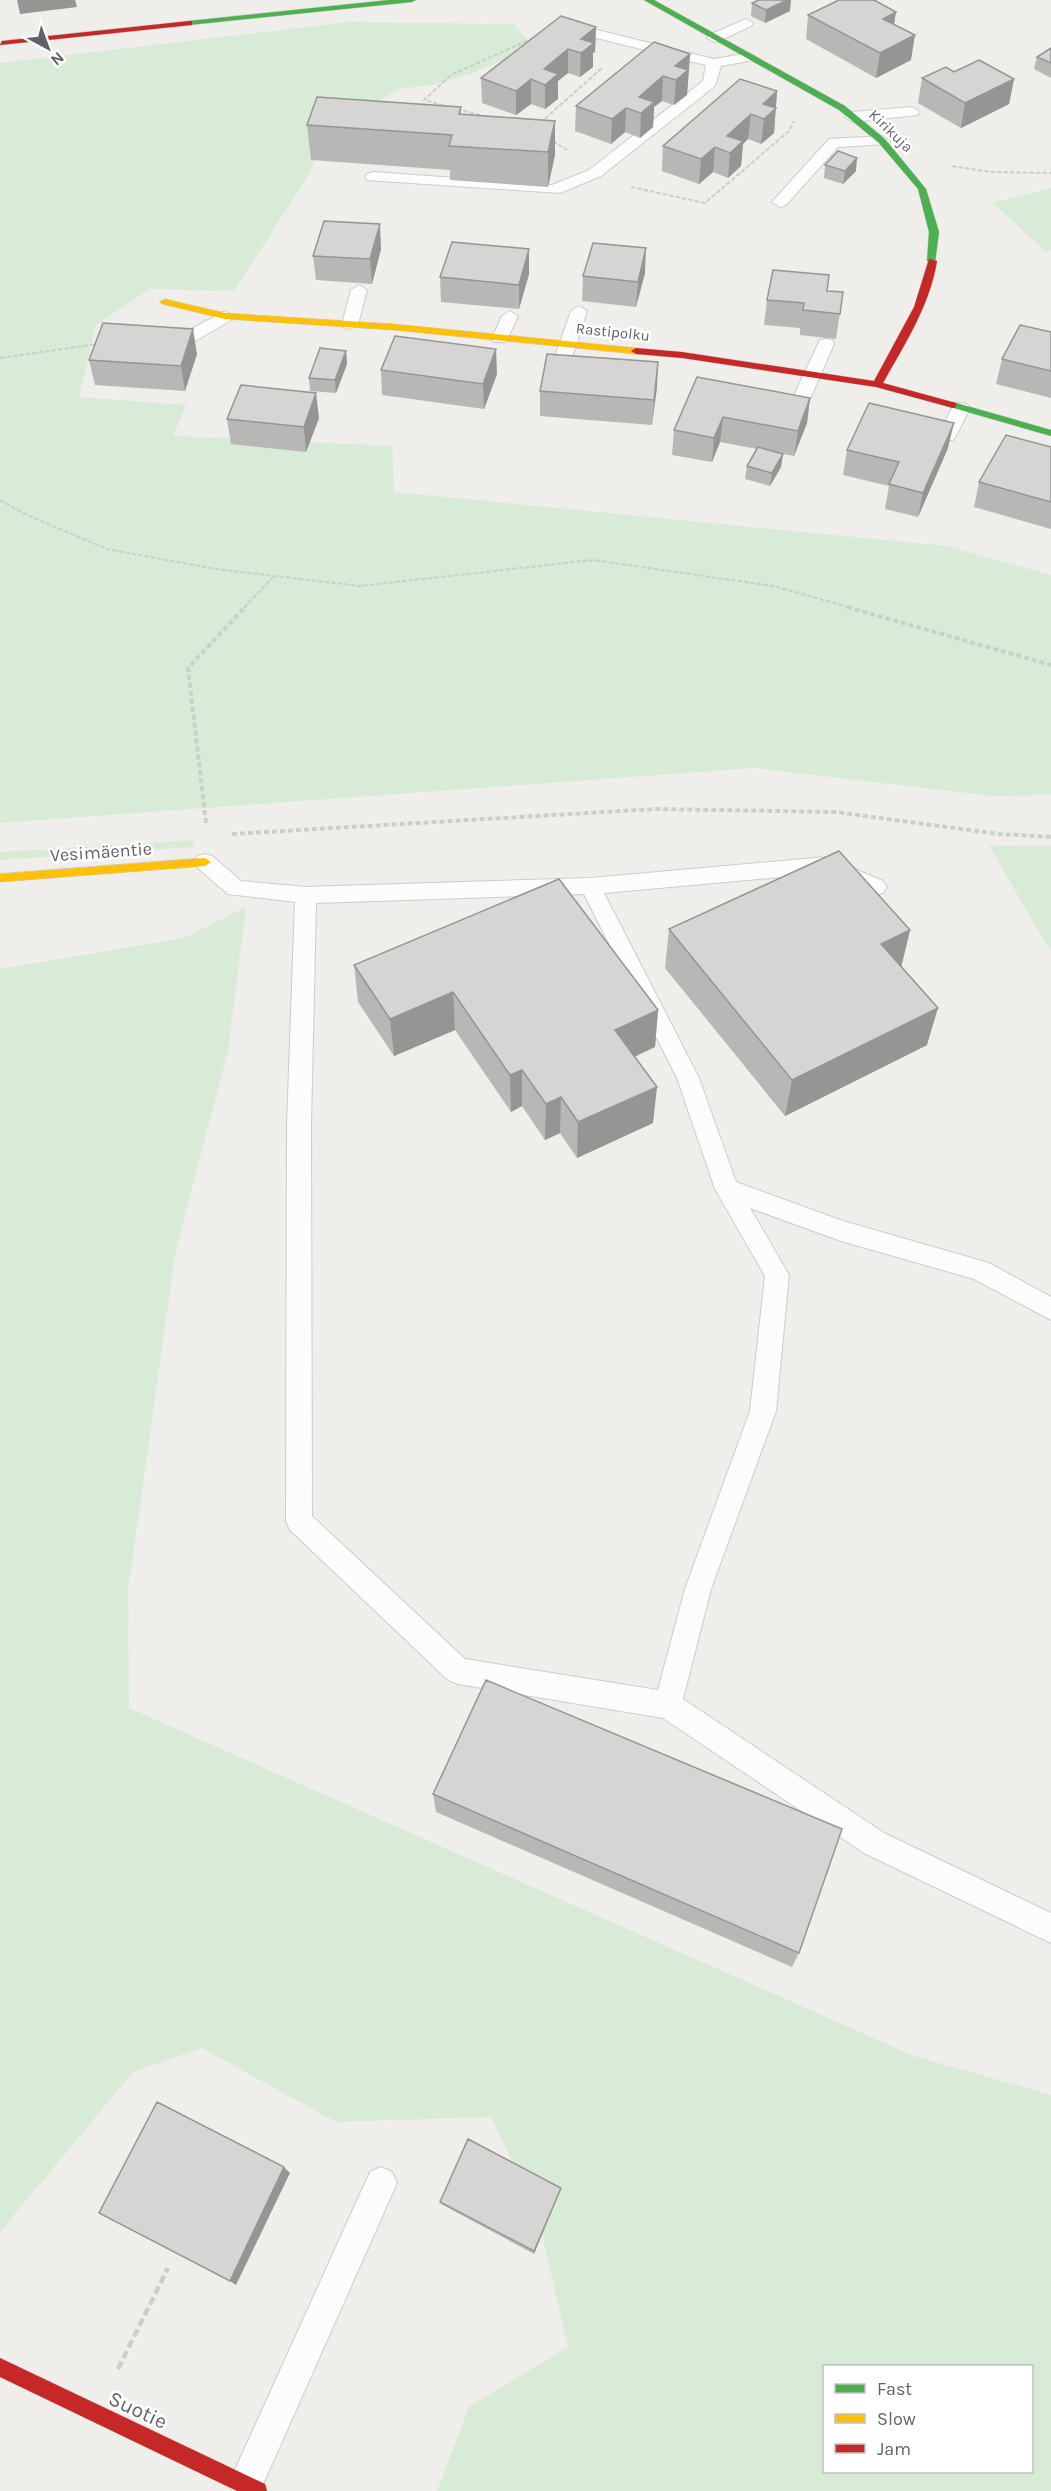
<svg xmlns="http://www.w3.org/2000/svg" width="1051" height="2491" viewBox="0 0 1051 2491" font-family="Karla,sans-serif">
<rect width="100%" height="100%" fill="#efeeea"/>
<path fill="#d8ebd6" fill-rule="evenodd" d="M349,22l165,2 19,23 -62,27 -40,11 -32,4 -38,22 -35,27 -20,41 -72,112 -84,-2 -54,36 -17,72 107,8 -13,31 219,10 2,46 553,54 104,29v220l-58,1 -239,-28 -754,55v-760z
M1051,188v62l-5,2 -53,-49z
M194,840l-1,7 -193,13v-8z
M1051,845v107l-62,-106z
M246,907l-18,144 -52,198 -48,342 1,117 785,348 137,39v396h-614l32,-84 99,-60 -31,-134 -46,-96 -155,5 -134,-74 -68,23 -134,161v-1263l184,-31zM824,2366h208v106h-208z"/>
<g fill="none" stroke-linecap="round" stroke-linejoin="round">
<defs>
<path id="lane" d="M746,19l7,4 -2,3 -32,15 -5,1 -7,-4 2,-3z
M565,22l149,37 35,-6 7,4 -2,3 -33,6 -6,20 -114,90 -41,17 -193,-13 -2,-3 2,-3 6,-2 179,13 37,-15 114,-89 3,-16 -146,-36 -2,-3z
M912,107l8,5 -3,3 -64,7 -8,-5 8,-5z
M882,136l8,5 -3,3 -49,3 -52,58 -6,2 -8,-5 57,-63z
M359,285l8,5 -9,34 -8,5 -6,-1 -2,-4 9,-34z
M579,306l8,5 -19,59 -3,4h-12l-3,-4 21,-59z
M225,311l8,5 -2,4 -39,23h-12l-2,-4 2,-4z
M510,311l8,5 -12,26h-12l-2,-4 10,-22z
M826,339l6,1 2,4 -27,62 -3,4h-12l-3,-4 29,-62 2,-4z
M961,403l6,1 3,4 -14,28 -3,4h-12l-3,-4 14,-28 3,-4z
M205,854l7,2 29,25 65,6 284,-9 237,-21 56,24 4,6 -4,6 -7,2 -51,-22 -221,20 95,185 37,104 107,39 146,42 62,34v23l-77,-41 -133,-38 -91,-33 39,67 -13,136 -65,178 -28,110 201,134 167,80v30l-187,-90 -201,-135 -205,-34 -10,-4 -158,-150 -4,-9 1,-397 8,-222 -67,-8 -30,-26 -4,-6 4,-6zM584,894l93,184 38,111 50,87 -15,135 -65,178 -27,101 -193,-31 -153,-143 -1,-392 5,-221z
M381,2167l11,5 5,11 -137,308h-28l-3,-7 5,-12 136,-300z"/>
<path id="fast" d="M389,0h27l-4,2 -223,23 -4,-2 4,-2z
M644,0h10l191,106 40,33 41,50 13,43 -4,31 -8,-2 2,-29 -11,-43 -39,-46 -40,-33z
M953,402l98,28v6l-101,-29 -2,-2z"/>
<path id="slow" d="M165,299l60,14 168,11 243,24 5,3 -5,3 -243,-24 -168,-11 -63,-15 -2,-2z
M205,858l6,4 -6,4 -205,16v-8z"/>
<path id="jam" d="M189,21h3v4l-192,20 2,-4z
M929,259l8,2c-7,44 -32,83 -54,122l73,20v4l-3,1 -77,-21 -194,-29 -46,-4 -5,-3 5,-3 46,4 192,29 40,-74z
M0,2358l265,126 2,7h-30l-237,-114z"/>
</defs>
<use href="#lane" stroke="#cbcccc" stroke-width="2"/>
<use href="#fast" stroke="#cacacb" stroke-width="1"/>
<use href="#slow" stroke="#cacacb" stroke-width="1"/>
<use href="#jam" stroke="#cacacb" stroke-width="1"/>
<path stroke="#cacfcc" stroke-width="2" stroke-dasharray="4.5 2" stroke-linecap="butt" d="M450,107l-26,-7 27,-25 84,-38
M457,109l27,7
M540,123l62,-55
M553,141l14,9
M952,166l39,6 60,1
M631,187l74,16 84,-72 5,-10
M0,358l98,-14
M0,500l27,15 80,34 109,20 144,17 233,-26 180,26 79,22
M244,608l29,-31"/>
<path stroke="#cacfcc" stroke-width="4" stroke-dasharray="5 3" stroke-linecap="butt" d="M847,607l204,58
M206,823l-18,-155 57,-61
M232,834l423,-25 180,3 164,22 52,3"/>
<path stroke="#cacfcc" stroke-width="4.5" stroke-dasharray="8 4" stroke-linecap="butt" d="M118,2369l50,-101"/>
<use href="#lane" fill="#fdfcfc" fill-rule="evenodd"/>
<use href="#fast" fill="#4caf50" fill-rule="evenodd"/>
<use href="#slow" fill="#ffc107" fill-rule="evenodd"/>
<use href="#jam" fill="#c62828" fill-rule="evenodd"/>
</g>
<path fill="#b8b7b5" d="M752,3l38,8 -25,12 -14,-7z
M896,12l-2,12 17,36 -35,18 -70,-39 2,-24z
M596,27l-1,25 -2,1v14l-13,10 -12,-4 -10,8v18l-13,10 -14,-5 -15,11 -34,-12 -1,-25z
M1051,48v30l-17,-9 3,-12z
M690,54l-3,41 -13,10 -12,-4 -8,6 -1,20 -13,11 -15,-6 -14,12 -36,-13 1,-25z
M954,72l60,7 -5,25 -48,24 -43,-25 4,-25z
M777,91l-3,42 -13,11 -13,-5 -5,5 -2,22 -13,12 -15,-6 -14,12 -37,-13 1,-25z
M461,107v7l94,7v34l-7,32 -98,-7v-10l-139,-10 -4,-35z
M825,165l31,6 -13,13 -19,-6z
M381,249l-9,35 -56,-4 -3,-24z
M645,273l-9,34 -54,-6 1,-25z
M529,274l-10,35 -78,-7 -1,-25z
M827,291l16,1 -7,47 -36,-4v-7l-36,-3 3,-25z
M1051,332v66l-55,-14 6,-25z
M346,351l1,13 -11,29 -26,-2 -1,-13z
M197,354l-12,37 -90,-6 -6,-25z
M381,370l116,4 -13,35 -102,-14z
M697,377l113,21 -3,25 -13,33 -11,-2 -2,13 -11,19 -25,-7 2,-13 10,-17 -37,-7 -8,20 -40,-7 2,-25z
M657,387l-5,38 -112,-9v-25z
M319,418l-13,34 -75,-8 -4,-25z
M1051,447v82l-77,-22 5,-25z
M948,448l-30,69 -33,-8 4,-23 -46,-11 4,-25z
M669,929l241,1 -9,37 26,78 -142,71 -120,-148z
M354,965l304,45 -3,37 -20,9 18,67 -76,35 -17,-25 -15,7 -23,-34 -11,6 -56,-82 -61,26 -36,-54z
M433,1794l366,159 -7,14 -356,-155z
M560,2191l-26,63 -93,-50 -1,-2z"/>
<path fill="#969594" d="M17,0h58l2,7 -57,7z
M787,0h4l-1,11 -25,12 1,-13z
M896,12l-4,24 -9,-17z
M596,27l-1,25 -2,1v14l-13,10 1,-38z
M915,35l-4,25 -35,18 4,-25z
M568,49v24l-10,8v18l-13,10v-24l-1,-16z
M690,54l-3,41 -13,10 2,-25 -1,-14z
M663,76l-1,25 -8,6 -1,20 -13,11 1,-25 -2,-16z
M531,79v25l-15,11v-24z
M1014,79l-5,25 -48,24 4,-25z
M777,91l-3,42 -13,11 3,-25 -1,-15z
M626,108l-1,24 -14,12 1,-25z
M751,114l-3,25 -5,5 -2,22 -13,12 2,-25 -3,-17z
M555,121v34l-7,32v-35z
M715,147l-2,25 -14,12 2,-25z
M857,158l-1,13 -13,13 2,-13z
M380,224l1,25 -9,35 -2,-25z
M646,248l-1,25 -9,34 2,-25z
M529,249v25l-10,35v-24z
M193,329l4,25 -12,37 -4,-25z
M496,349l1,25 -13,35 -1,-25z
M346,351l1,13 -11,29 -1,-13z
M658,362l-1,25 -5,38 2,-25z
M316,393l3,25 -13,34 -2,-25z
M810,398l-3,25 -13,33 4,-25z
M723,417l-3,25 -8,20 2,-24z
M954,423l-6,25 -30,69 5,-24z
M783,454l-2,13 -11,19 2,-13z
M910,930l-9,38 -20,-24z
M453,992l2,38 -61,26 -4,-37z
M938,1008l-11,37 -142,71 7,-36z
M658,1010l-3,37 -42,20 2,-37z
M522,1070v36l-11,6 -1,-37z
M657,1087l-4,36 -76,35 1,-36z
M561,1097l-1,36 -15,7 1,-36z
M284,2167l6,6 -54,112 -6,-4z
M561,2188l-1,3 -26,63v-3z"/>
<path fill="#d6d5d3" stroke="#969594" stroke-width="1.5" d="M759,0h28l-21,10 -14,-7z
M839,0h35l22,12 -13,7 32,16 -35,18 -72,-38z
M561,16l35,11 -15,12 13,4 -13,10 -13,-4 -24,20 14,5 -13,11 -14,-6 -15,12 -35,-13z
M654,42l36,12 -15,12 13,4 -12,10 -13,-4 -24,21 15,5 -13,11 -15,-5 -14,11 -36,-13z
M1051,48v15l-14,-6z
M979,60l35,19 -49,24 -43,-25 24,-11 8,5z
M740,79l37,12 -14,13 13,4 -12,11 -13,-5 -24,22 16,5 -13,12 -15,-6 -14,12 -38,-13z
M317,97l144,10 -2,7 96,7 -7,31 -99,-6 3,-11 -145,-10z
M838,151l19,7 -12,13 -20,-6z
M324,221l56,3 -10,35 -57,-3z
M452,242l77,7 -10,36 -79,-8z
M593,243l53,5 -8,34 -55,-6z
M773,270l56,5 -2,16 16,1 -3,22 -37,-4 1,-7 -37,-3z
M103,323l90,6 -12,37 -92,-6z
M1020,325l31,7v39l-49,-12z
M395,336l101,13 -13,35 -102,-14z
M320,348l26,3 -11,29 -26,-2z
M547,354l111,8 -4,38 -114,-9z
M697,377l113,21 -12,33 -75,-14 -9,21 -40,-8z
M241,385l75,8 -12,34 -77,-8z
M869,403l85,20 -31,70 -34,-9 10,-22 -52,-12z
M1006,435l45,12v55l-72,-20z
M758,447l25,7 -11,19 -25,-7z
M839,851l71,79 -29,14 57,64 -146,72 -123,-151z
M559,879l99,131 -43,20 42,57 -79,35 -17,-25 -15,7 -24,-34 -12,5 -57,-83 -63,27 -36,-54z
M486,1680l356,149 -43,124 -366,-159z
M157,2102l127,65 -54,114 -131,-68z
M468,2139l93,49 -27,63 -94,-49z"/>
<g text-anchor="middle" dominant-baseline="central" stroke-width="5" stroke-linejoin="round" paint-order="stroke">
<g font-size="15" fill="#5f6368" stroke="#fff">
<text transform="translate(891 131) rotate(44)">Kirikuja</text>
<text transform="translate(613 332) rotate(6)">Rastipolku</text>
</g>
<g font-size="18" fill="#5f6368" stroke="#fff">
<text transform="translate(101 852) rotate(-4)">Vesimäentie</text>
</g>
<g font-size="21" fill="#5f6368" stroke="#fff">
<text transform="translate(138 2410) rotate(25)">Suotie</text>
</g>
</g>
<rect x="823" y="2365" width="210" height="108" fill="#ffffff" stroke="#bfc1c3" stroke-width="1.5"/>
<rect x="835" y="2384" width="30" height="9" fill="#4caf50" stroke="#bfc1c3" stroke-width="1.5"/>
<text x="877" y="2395" font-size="18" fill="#5f6368">Fast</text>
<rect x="835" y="2414" width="30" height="9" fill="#ffc107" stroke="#bfc1c3" stroke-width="1.5"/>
<text x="877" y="2425" font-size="18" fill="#5f6368">Slow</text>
<rect x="835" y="2444" width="30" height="9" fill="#c62828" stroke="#bfc1c3" stroke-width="1.5"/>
<text x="877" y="2455" font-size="18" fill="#5f6368">Jam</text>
<g transform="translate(48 48) rotate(139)" stroke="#ffffff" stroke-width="4.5" paint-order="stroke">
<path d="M0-4.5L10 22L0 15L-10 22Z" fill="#5f6368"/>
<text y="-9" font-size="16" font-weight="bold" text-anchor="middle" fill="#5f6368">N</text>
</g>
</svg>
